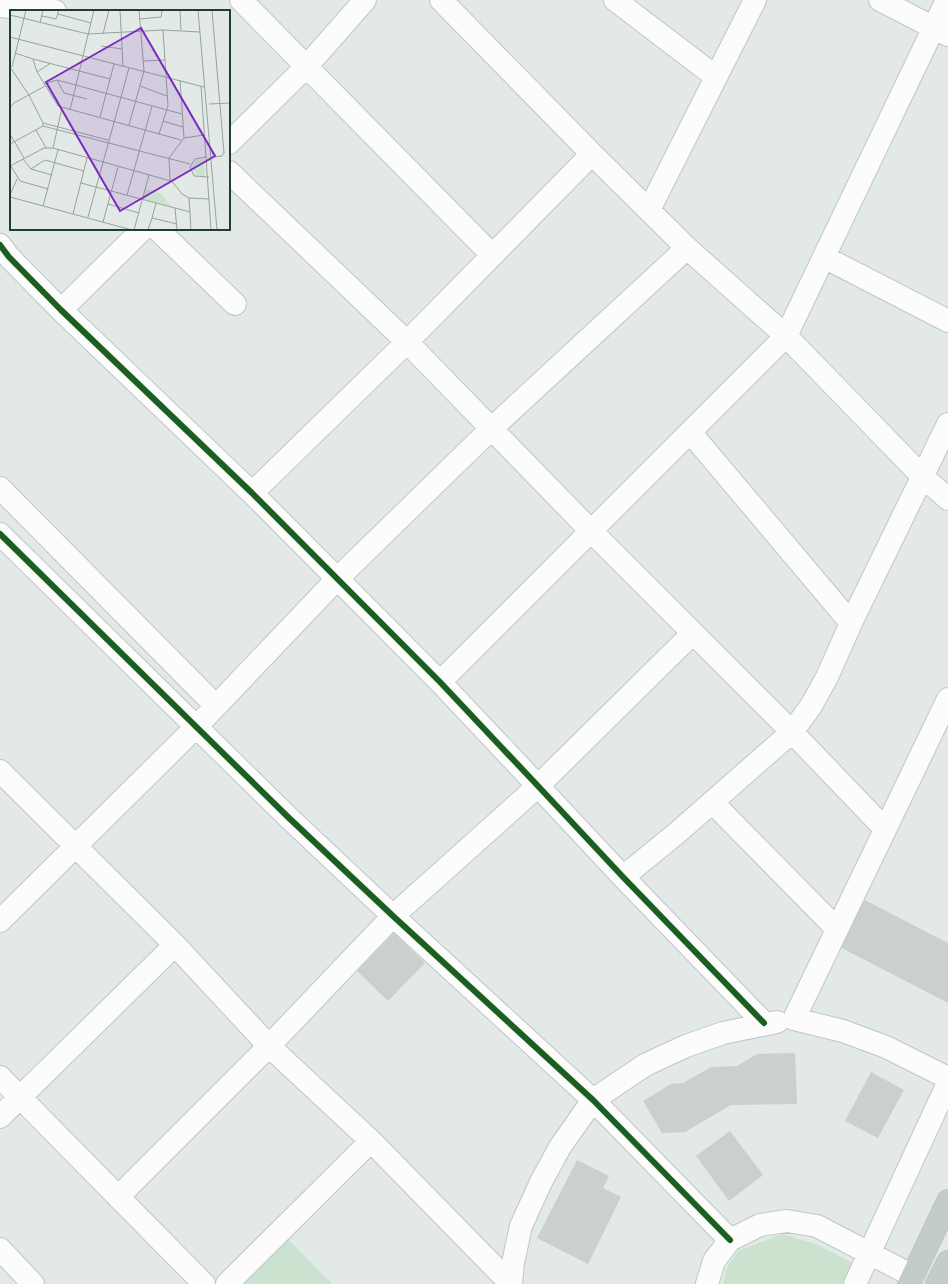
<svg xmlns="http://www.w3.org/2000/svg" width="948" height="1284" viewBox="0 0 948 1284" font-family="Lato,sans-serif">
<rect width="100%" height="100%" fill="#e3e9e6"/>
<path fill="#cbe3ce" d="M782,1234l34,10 37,19 -11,21h-119l3,-15 12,-18z
M286,1237l46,47h-93z"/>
<path fill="#cad0cd" d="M859,897l89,46v60l-114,-59z
M394,933l31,30 -37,38 -31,-30z
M795,1053l2,51 -66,1 -46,27 -23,1 -19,-32 28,-17 12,-1 28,-16 26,-1 20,-12z
M871,1072l33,18 -26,48 -33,-17z
M730,1131l33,44 -34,26 -33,-45z
M577,1160l32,16 -6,12 18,9 -33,67 -51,-26z"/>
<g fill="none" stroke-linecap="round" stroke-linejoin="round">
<defs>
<path id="minor" d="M241,0l251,255
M441,0l151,154 95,94 99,88 136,140 26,23
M615,0l101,77
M880,0l68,35
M0,6l55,5
M229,143l77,-76 59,-67
M229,172l178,170 184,189 201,201 93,97
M649,210l106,-210
M157,229l78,75
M0,245l9,12 52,53 191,183 188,189 98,104 85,91 141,146
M824,257l124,64
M61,310l82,-81
M690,432l161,191
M0,488l216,218
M252,493l155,-151 185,-188
M0,534l289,284 104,98 200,184 137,140
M440,682l346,-346 161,-336
M948,699l-154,320 49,12 43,16 62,31
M0,771l175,174 94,101 102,95 140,143
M712,802l125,127
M623,877l54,-44 115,-101 19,-26 16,-29 24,-54 97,-199
M0,921l197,-195 139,-146 155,-151 196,-181
M0,1077l204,207
M0,1117l175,-172
M118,1197l151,-151 124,-130 145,-130 155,-153
M0,1249l33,35
M227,1284l144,-143
M511,1284l2,-21 8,-37 20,-44 19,-35 33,-47 52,-35 41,-19 37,-13 54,-11
M707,1284l7,-23 16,-21 30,-15 27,-4 30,5 96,50
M855,1284l93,-201"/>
<path id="trunk" d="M909,1284l39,-83
M937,1284l11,-22"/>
</defs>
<use href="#minor" stroke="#c0c6c3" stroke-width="24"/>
<use href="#trunk" stroke="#bbc5c1" stroke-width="24"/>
<use href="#minor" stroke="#fbfcfb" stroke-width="22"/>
<use href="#trunk" stroke="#c3ccc8" stroke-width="22"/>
<defs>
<path id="cycleway" d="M0,245l9,12 52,53 191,183 188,189 98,104 85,91 141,146
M0,534l289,284 104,98 200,184 137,140"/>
</defs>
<use href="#cycleway" stroke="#f1f8f3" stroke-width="8"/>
<use href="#cycleway" stroke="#1b5e20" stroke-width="6"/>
</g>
<g transform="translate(10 10)">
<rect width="220" height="220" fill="#e3e9e6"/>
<path d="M194,149l1,17h-8l-5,-9 3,-6zM136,179l14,4 11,13 -28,-7z" fill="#cbe3ce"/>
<path fill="none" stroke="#95a49d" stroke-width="1" d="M110,0l3,56M170,0l1,20M188,0l19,220M202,0l12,143 -2,3 -8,1M48,4l33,9M0,5l78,19 75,-4 37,2M32,6l14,3 3,-9M130,9l21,-2 1,-7M30,13l3,-13M93,24l6,-24M0,27l194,50M91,36l21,3M5,43l18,6 4,13 21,34 123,34M23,49l77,20M133,51l22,-1M0,57l19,28 14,28v3M2,57l14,-57M27,62l14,-9M47,70l7,13 23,6M170,70l4,58 20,-3M34,74l13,-4 125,34M130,76l27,10M191,76l10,144M199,94l21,-1M0,98l4,-5 31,-17M60,100l24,-100M90,107l14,-53M153,111l20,6M33,113l65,17M119,115l15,-54 -5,-61M26,120l10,18M0,124l14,24M149,124l9,-28 -5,-76M174,128l-15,20 1,21 12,15 7,4 20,1M0,134l33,-18 147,38M43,138l118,33M196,147l-11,2 -5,8 4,9 15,1M13,149l8,10 21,6M0,156l34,-18h9l9,-40M1,156l9,15 28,8M21,159l14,-9 39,11M71,173l109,29M0,185l7,-16M117,185l25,-89M0,187l122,33M179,188l2,32M98,194l31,9M33,196l15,-56M165,198l2,22M63,204l14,-56M78,207l41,-149M142,208l4,-15M93,212l15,-55M124,220l15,-55M138,220l4,-12 25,6"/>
<path fill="#7b2cbf" fill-opacity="0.15" stroke="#7b2cbf" stroke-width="2" d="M131,18l74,128 -95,55 -74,-129z"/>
<rect width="220" height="220" fill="none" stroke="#203d30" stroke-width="2"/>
</g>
</svg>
